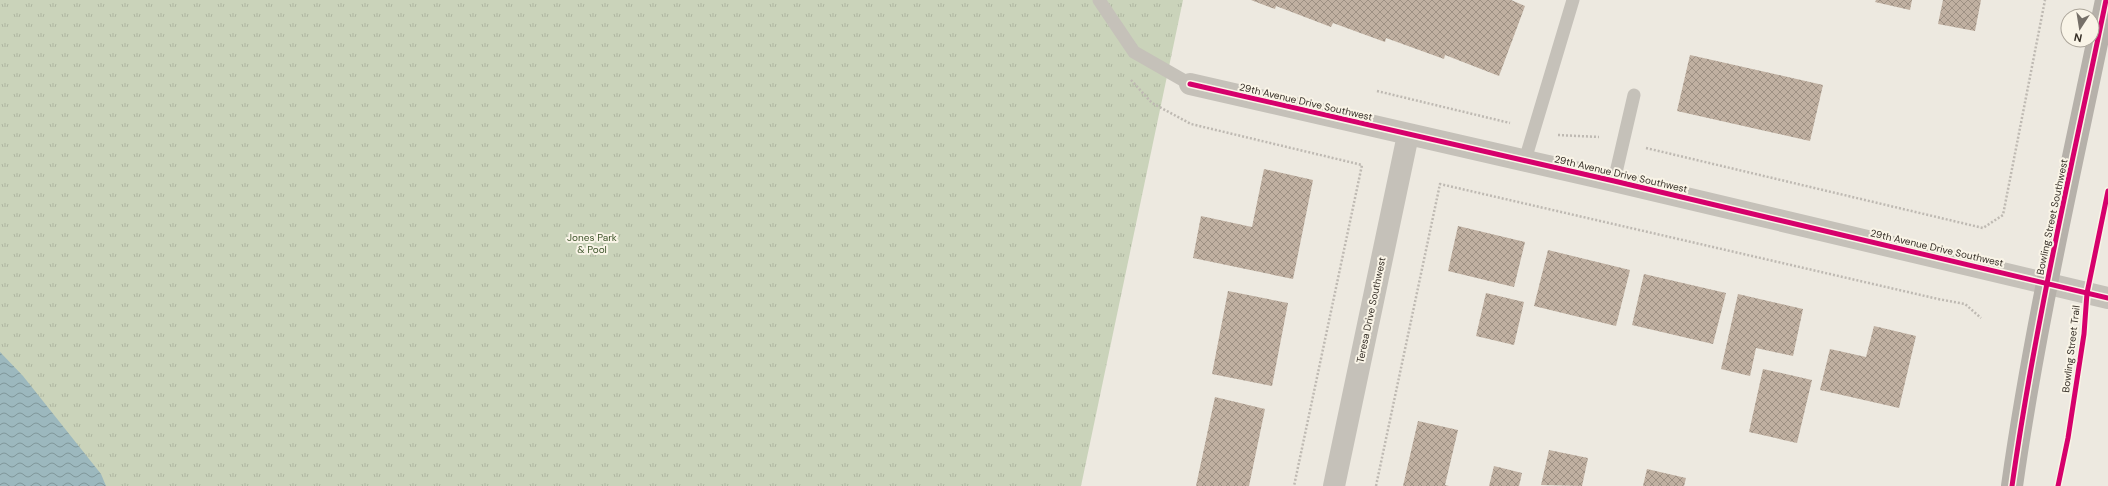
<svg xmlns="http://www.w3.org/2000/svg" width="2108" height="486" viewBox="0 0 2108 486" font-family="'DM Sans',sans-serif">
<defs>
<pattern id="park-tufts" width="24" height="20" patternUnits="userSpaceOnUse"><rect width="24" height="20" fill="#cad3ba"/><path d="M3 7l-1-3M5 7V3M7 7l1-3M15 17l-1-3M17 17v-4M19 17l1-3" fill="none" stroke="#aeb5a0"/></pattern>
<pattern id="water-waves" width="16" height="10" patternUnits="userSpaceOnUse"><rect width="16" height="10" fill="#9cb8be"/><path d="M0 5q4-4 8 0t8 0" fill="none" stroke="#80969a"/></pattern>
<pattern id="building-cross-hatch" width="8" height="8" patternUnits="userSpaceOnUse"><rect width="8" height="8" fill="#c0b0a1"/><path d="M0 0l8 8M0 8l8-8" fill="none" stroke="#9d9083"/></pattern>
</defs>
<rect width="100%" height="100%" fill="#ede9e0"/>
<path fill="url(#park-tufts)" d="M0,0h1183l-102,486h-1081z"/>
<path fill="url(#water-waves)" d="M0,352l23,24 78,98 5,12h-106z"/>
<path fill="url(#building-cross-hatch)" d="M1251,0h260l14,6 -26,70 -54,-21 -1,4 -58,-21 -1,4 -52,-19 -2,4 -55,-21 -1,3z
M1876,0h36l-2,10 -35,-8z
M1943,0h38l-6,31 -37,-7z
M1690,55l133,30 -13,56 -133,-30z
M1264,169l49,11 -20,99 -100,-21 8,-42 51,11z
M1458,226l67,16 -11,45 -66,-16z
M1548,250l82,20 -14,56 -82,-20z
M1644,274l82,19 -13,51 -81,-19z
M1228,291l60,12 -16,83 -60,-12z
M1486,293l38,9 -10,43 -38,-9z
M1738,294l65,15 -10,47 -37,-8 -6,28 -29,-7z
M1874,326l42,10 -17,72 -79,-18 10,-41 36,8z
M1763,369l49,11 -15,63 -48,-11z
M1215,397l50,12 -16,77h-53z
M1418,421l40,9 -13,55 4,1h-46z
M1549,450l39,8 -6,28 -41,-1z
M1494,466l28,7 -3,13h-30z
M1647,469l39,9 -2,8h-41z"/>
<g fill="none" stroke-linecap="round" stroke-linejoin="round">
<path stroke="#beb9b2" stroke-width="2.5" stroke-dasharray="2 2" stroke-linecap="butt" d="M1131,80l21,23 39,21 171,41 -68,321
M1377,91l133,32
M1558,135l41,2
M1646,148l337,80 20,-13 42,-215
M1376,486l64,-302 498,115 27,5 16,14"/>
<path stroke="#c5c1b9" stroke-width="13" d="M1099,0l35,52 56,32
M1525,160l48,-160
M1614,181l20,-86"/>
<path stroke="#c5c1b9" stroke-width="22" d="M1190,84l424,97 494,117
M1334,486l74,-351"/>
<path stroke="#b6b1aa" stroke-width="22" d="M2012,486c23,-163 61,-325 94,-486"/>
<defs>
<path id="cycleway" d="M1190,84l424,97 494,117
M2012,486c23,-163 61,-325 94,-486
M2058,486l10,-48 16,-104 3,-41 21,-102"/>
</defs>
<use href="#cycleway" stroke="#f9f4e7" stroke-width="8"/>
<use href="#cycleway" stroke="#d6006c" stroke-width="5"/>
</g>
<g text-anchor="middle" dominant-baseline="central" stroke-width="4" stroke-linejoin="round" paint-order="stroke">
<g font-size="10" fill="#362f27" stroke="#f9f4e7">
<text transform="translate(1306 102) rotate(13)">29th Avenue Drive Southwest</text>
<text transform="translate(1621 174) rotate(13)">29th Avenue Drive Southwest</text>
<text transform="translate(2052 217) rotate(-78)">Bowling Street Southwest</text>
<text transform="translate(1937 248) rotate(13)">29th Avenue Drive Southwest</text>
<text transform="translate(1371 310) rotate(-78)">Teresa Drive Southwest</text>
<text transform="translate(2071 349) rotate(-83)">Bowling Street Trail</text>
</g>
<g font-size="10" fill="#3e542b" stroke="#f9f4e7">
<text x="592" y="237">Jones Park<tspan x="592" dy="12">&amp; Pool</tspan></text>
</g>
</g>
<g transform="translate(2080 28) rotate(192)"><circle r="19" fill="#f9f4e7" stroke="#aba59a"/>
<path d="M0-3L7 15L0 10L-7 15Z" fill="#767068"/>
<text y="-6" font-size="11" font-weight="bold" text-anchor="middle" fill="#362f27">N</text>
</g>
</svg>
